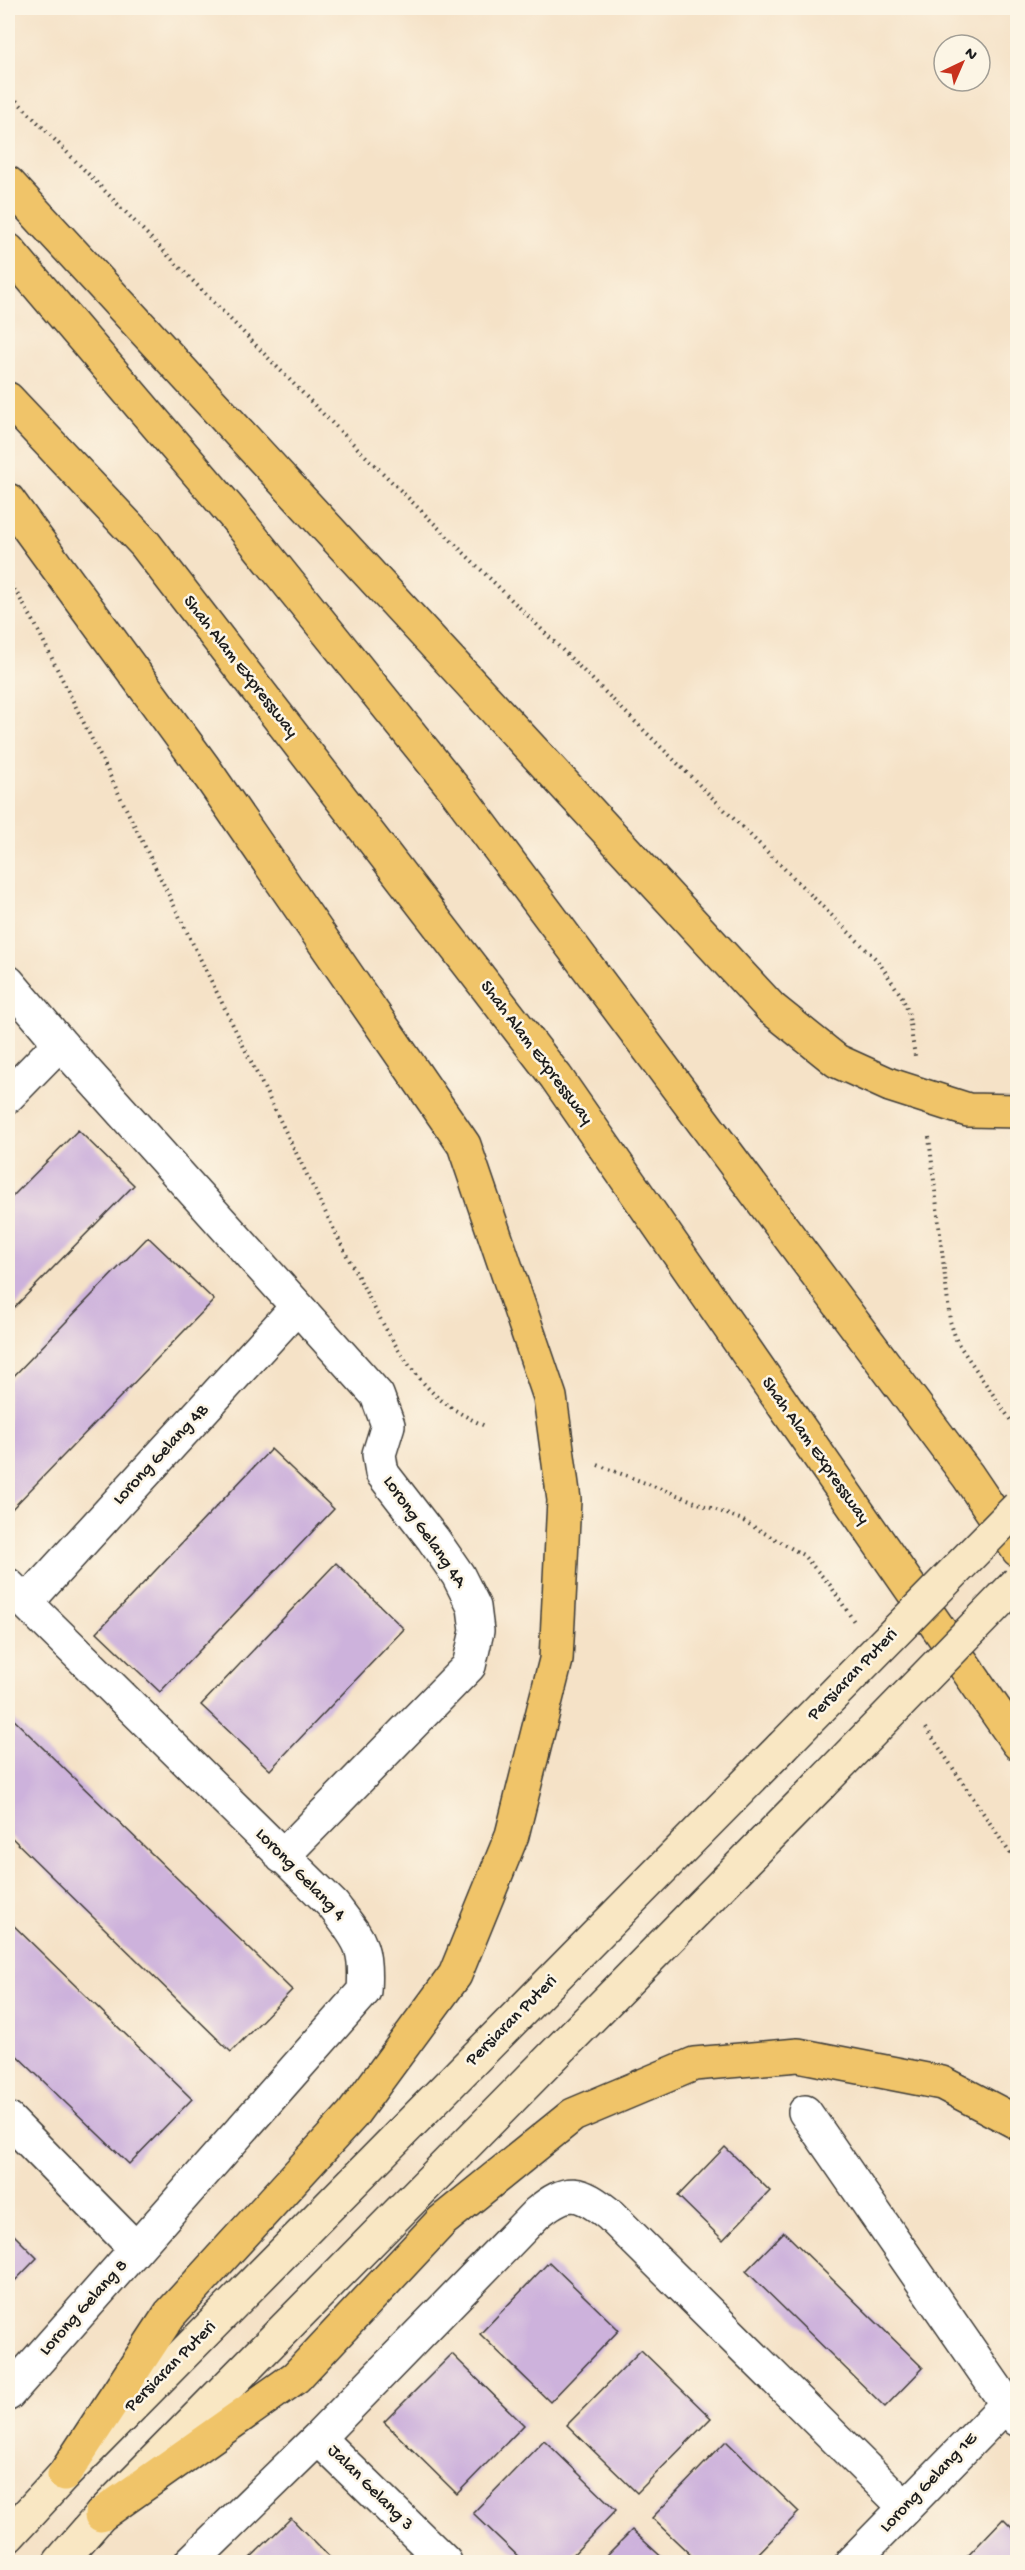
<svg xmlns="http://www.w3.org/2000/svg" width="1025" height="2570" viewBox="0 0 1025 2570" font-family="'Gochi Hand',sans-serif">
<rect width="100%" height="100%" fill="#fcf5e5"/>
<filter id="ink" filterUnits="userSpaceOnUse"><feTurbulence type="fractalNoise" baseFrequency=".0167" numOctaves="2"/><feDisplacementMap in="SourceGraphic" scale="12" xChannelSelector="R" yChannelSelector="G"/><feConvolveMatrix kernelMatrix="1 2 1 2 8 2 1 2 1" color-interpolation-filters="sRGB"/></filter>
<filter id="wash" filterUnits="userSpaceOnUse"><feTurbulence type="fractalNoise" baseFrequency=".008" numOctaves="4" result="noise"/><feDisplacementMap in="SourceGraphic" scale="24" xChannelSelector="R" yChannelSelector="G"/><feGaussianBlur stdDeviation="1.35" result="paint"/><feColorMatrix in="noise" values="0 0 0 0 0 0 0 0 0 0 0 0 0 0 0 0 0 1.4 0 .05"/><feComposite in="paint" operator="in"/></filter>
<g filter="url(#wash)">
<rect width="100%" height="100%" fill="#f5e2c7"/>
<g id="blocks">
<path fill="#cdb2dc" d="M78,1130l56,55 -126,129v-113z
M148,1237l66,63 -206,213v-131z
M271,1449l63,60 -174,183 -63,-60z
M336,1563l68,66 -134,141 -69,-65z
M8,1714l284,276 -61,62 -223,-218z
M8,1920l184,179 -63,65 -121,-117z
M725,2147l45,44 -47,49 -45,-44z
M8,2229l29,29 -29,30z
M784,2232l139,136 -38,39 -139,-136z
M549,2262l70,68 -69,72 -70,-68z
M641,2350l70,68 -74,75 -70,-68z
M452,2354l72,71 -67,69 -73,-72z
M544,2440l72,70 -50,52h-42l-51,-49z
M726,2441l73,71 -49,50h-52l-46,-44z
M291,2518l34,35 10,9h-89z
M1003,2519l14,14v29h-55z
M632,2530l35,32h-67z"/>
</g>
</g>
<g filter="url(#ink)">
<use href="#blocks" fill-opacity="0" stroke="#3d3a36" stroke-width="1.5"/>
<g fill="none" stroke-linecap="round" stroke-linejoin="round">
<defs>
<path id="street" d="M8,982l52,61 317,352 11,30 -9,29 3,19 51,66 25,36 16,32 3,24 -8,35 -187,191
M8,1096l52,-53
M8,1585l325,320c27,36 34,40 31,86l-356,403
M26,1603l271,-296
M805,2112l213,308
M8,2119l128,130
M318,2438l219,-225c31,-26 43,-22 73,2l295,292
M191,2562l127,-124 127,124
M852,2562l155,-158"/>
<path id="secondary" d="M8,2536l56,-61 718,-728
M60,2562l41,-47 719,-730"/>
<path id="highway" d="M8,183l763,825
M8,250l224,263 224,278 512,685 50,74
M8,399l137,145 411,533 462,666
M8,500l196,268 260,377 86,252 14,103 -8,160 -44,175 -57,140 -103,140 -182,199 -106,161
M101,2515l195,-138 146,-156 131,-106 121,-51 104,-9 144,28 76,40"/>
</defs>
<use href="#street" stroke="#3d3a36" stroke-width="36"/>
<use href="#secondary" stroke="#3d3a36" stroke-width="36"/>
<use href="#highway" stroke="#3d3a36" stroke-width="36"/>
<path stroke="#3d3a36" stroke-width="4" stroke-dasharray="1.5 4.5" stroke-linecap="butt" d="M8,92l319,326 551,543 24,36 6,14 7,45
M8,579l25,41 313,634c26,47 48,100 86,138 16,16 36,26 55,35
M929,1137l21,184 7,21 61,89
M598,1465l142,54 63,36 27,30 25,38
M926,1728l92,137"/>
<use href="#street" stroke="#fff" stroke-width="33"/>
<use href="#secondary" stroke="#f9e7c3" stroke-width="33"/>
<use href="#highway" stroke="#f0c469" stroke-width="33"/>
<defs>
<path id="secondary-bridge" d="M782,1747l236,-240
M820,1785l198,-203"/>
<path id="highway-bridge" d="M771,1008l66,53 53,24 78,25 50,1"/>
</defs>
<use href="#secondary-bridge" stroke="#3d3a36" stroke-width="36" stroke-linecap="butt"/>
<use href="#highway-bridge" stroke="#3d3a36" stroke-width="36" stroke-linecap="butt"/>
<use href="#secondary-bridge" stroke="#f9e7c3" stroke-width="33"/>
<use href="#highway-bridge" stroke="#f0c469" stroke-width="33"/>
</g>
</g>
<g text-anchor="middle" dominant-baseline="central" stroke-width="5" stroke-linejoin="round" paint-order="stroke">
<g font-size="18" fill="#1c1c1c" stroke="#fcf5e5">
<text transform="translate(240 667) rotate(52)">Shah Alam Expressway</text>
<text transform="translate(536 1053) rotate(53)">Shah Alam Expressway</text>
<text transform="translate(815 1451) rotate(55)">Shah Alam Expressway</text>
<text transform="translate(161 1455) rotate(-47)">Lorong Gelang 4B</text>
<text transform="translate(424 1532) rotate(55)">Lorong Gelang 4A</text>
<text transform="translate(853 1675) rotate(-46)">Persiaran Puteri</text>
<text transform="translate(300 1875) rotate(46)">Lorong Gelang 4</text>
<text transform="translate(512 2021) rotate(-45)">Persiaran Puteri</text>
<text transform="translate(84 2308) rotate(-48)">Lorong Gelang 8</text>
<text transform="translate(171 2367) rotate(-45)">Persiaran Puteri</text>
<text transform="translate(929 2483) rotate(-46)">Lorong Gelang 1E</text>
<text transform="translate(370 2488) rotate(45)">Jalan Gelang 3</text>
</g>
</g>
<rect width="1025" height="2570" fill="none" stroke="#fcf5e5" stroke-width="30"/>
<g transform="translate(962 63) rotate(44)"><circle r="28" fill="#fcf5e5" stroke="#a29e95" stroke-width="1.5"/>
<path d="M0-4.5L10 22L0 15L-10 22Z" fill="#c8321e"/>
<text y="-9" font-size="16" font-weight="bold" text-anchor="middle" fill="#1c1c1c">N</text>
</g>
</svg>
